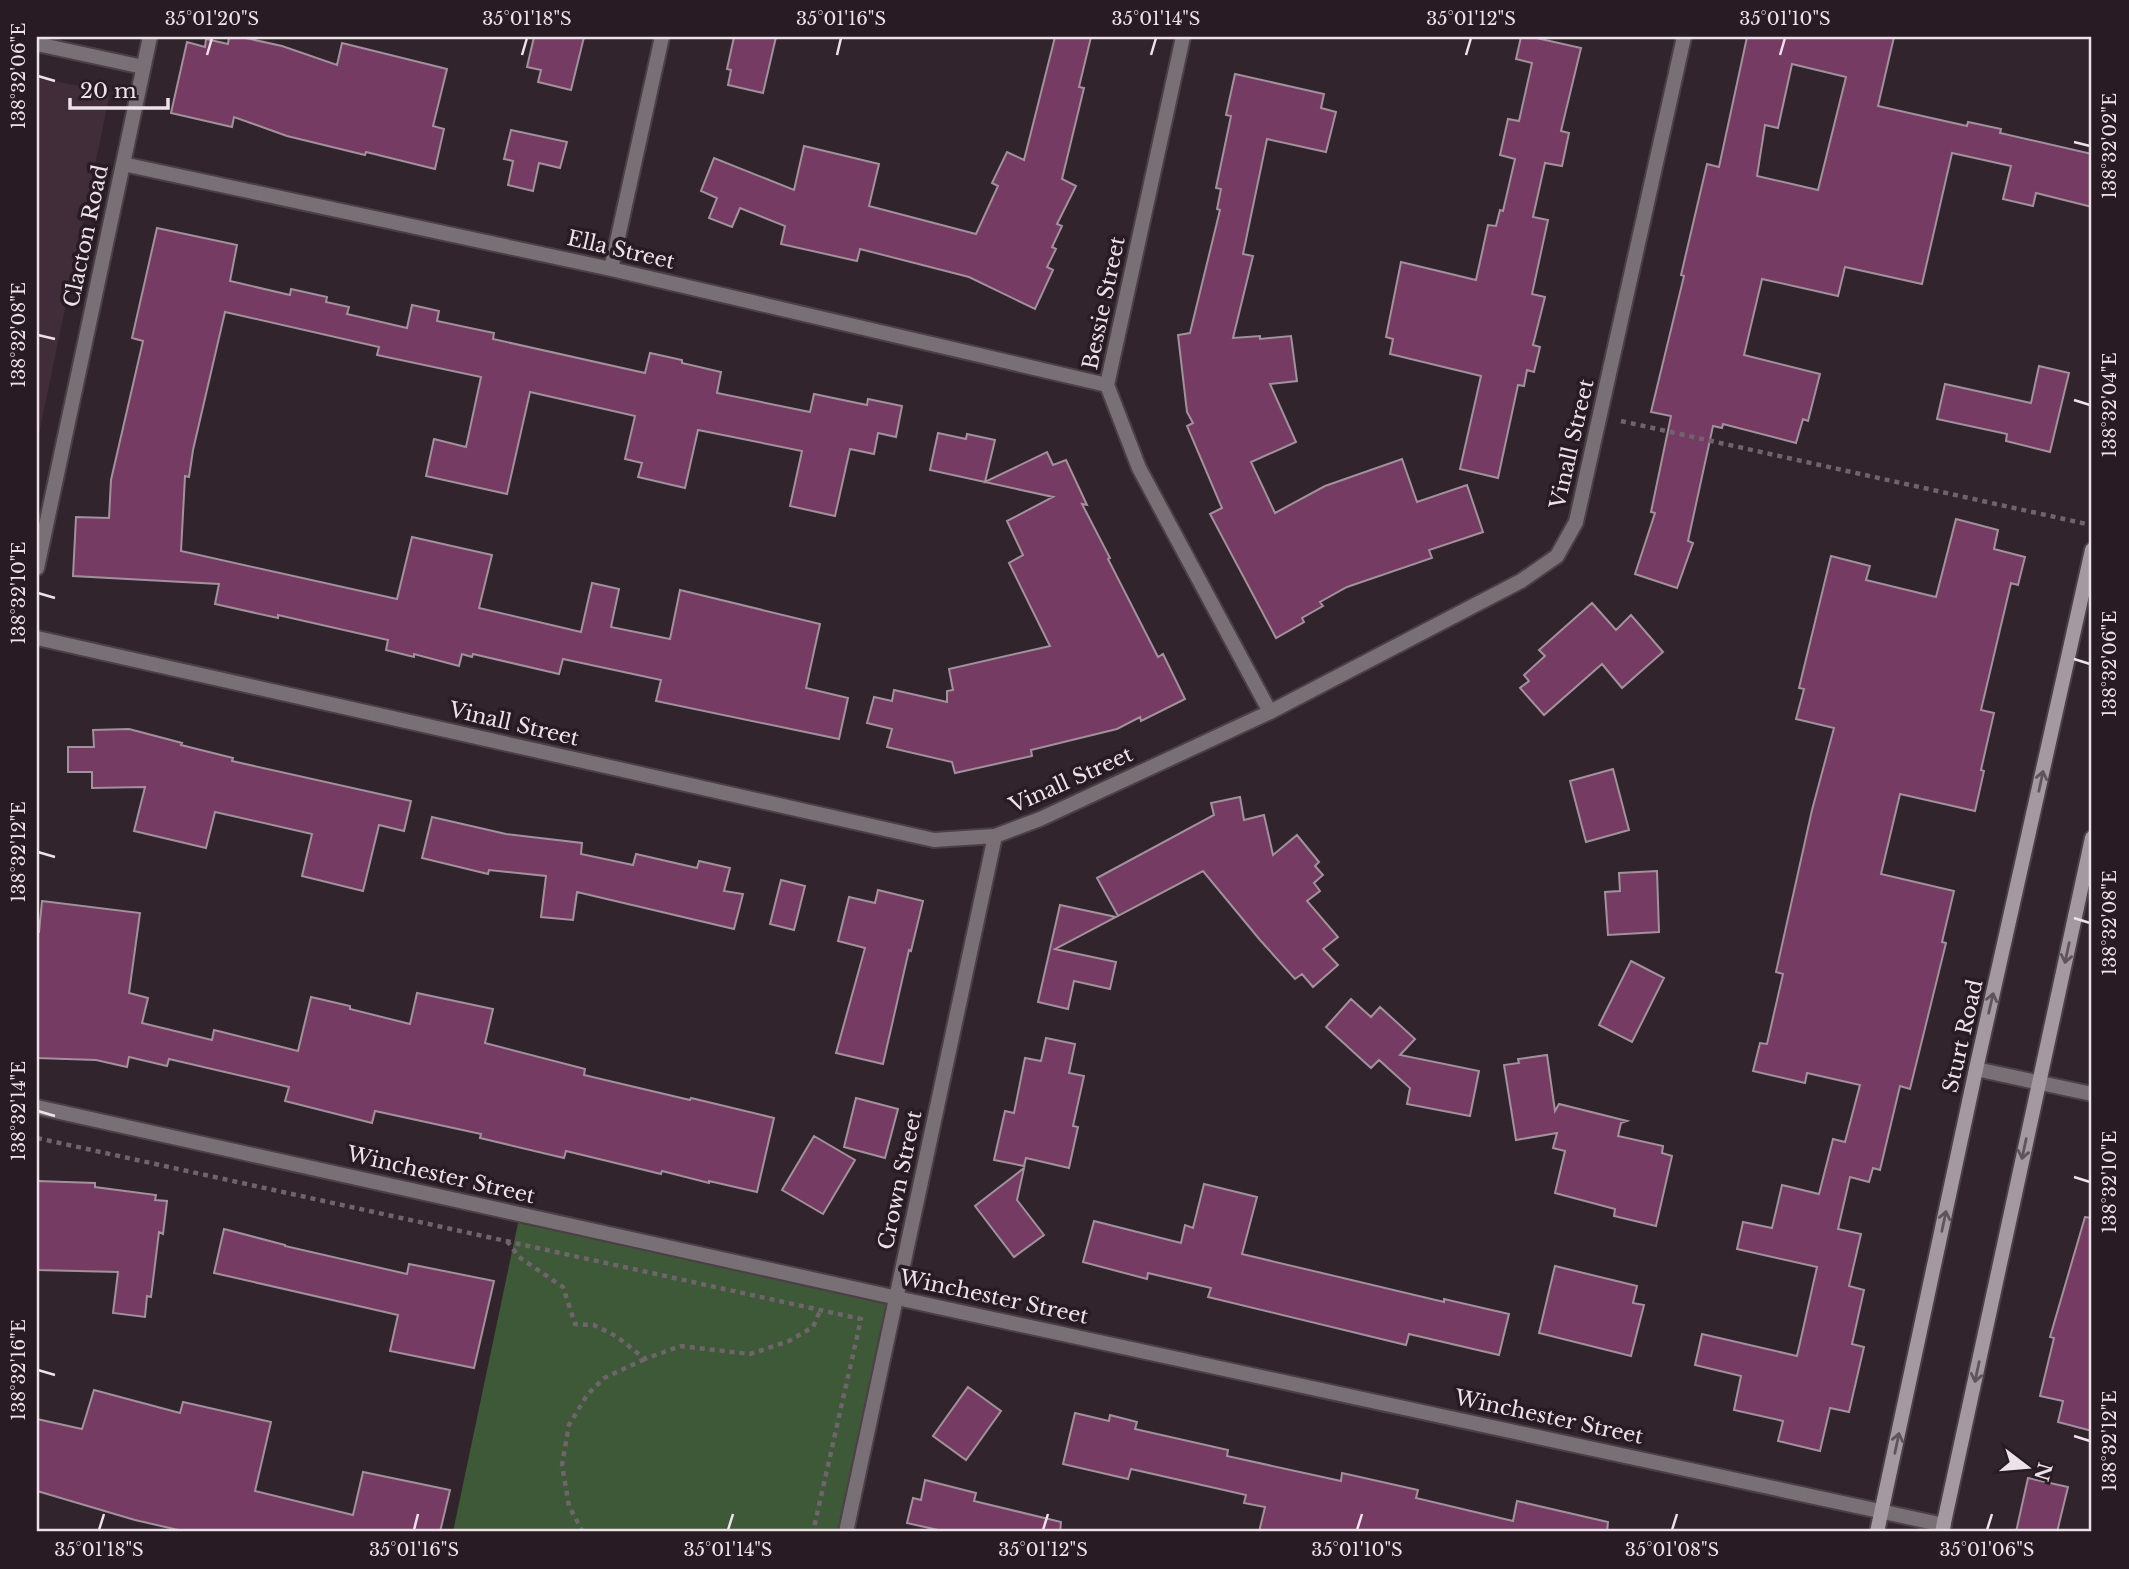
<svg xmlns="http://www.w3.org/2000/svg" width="2129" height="1569" viewBox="0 0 2129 1569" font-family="'Libre Baskerville',serif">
<rect width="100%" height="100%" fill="#32242d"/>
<path fill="#402d39" d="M37,77l73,16 -73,350z"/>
<path fill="#3d5937" d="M518,1223l377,80 -49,229h-393z"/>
<path fill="#753b63" stroke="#a1919b" stroke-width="2" fill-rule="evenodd" d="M229,37h12l41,9 55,19 5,-22 105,26 -14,57 11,3 -9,40 -69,-17 -1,3 -78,-19 -53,-19 -2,10 -61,-14 16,-71 18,5 1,-8 22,5z
M534,37h50l-13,53 -33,-8 3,-12 -14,-3z
M734,37h42l-13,56 -35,-8 3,-15 -4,-1z
M1055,37h36l-12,50 5,1 -22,91 14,7 -19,38 5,2 -10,21 4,2 -9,18 6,3 -18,39 -66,-32 -109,-28 -3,12 -76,-17 4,-18 -45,-18 -8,19 -23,-9 8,-20 -16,-7 13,-33 80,32 10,-44 75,18 -10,42 107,28 22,-48 -6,-3 15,-31 17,8z
M1521,37h11l49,11 -20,83 8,2 -7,33 -17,-3 -12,54 15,3 -16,74 13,3 -12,48 7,2 -6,25 -7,-2 -3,16 -6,-1 -20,93 -38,-9 21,-93 -91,-22 3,-15 -7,-2 15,-75 75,18 12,-55 8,1 4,-16 3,1 12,-52 -15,-4 8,-36 11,2 13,-58 -16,-4z
M1747,37h147l-16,69 89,20 1,-4 33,7 -1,4 92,21v53l-56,-14 -3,13 -30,-7 8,-33 -59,-13 -30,131 -77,-17 -7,29 -76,-17 -18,76 76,19 -12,47 -5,-2 -7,24 -73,-19 -1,4 -9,-2 -25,115 5,2 -16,45 -42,-14 20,-61 -4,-1 20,-96 -20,-4 33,-136 -3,-1 26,-111 12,3zM1792,64l54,13 -28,113 -61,-14 8,-51 13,3z
M1235,74l89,20 -3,14 15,4 -10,40 -59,-13 -24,115 10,2 -20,82 27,-2v3l31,-3 6,45 -27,3 26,58 -45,20 24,51 50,-27 77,-27 15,43 50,-17 16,47 -54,18 3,8 -85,29 -27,15 3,4 -21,12 2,4 -28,16 -66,-124 12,-6 -35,-82 6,-3 -6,-11 -9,-77 12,-2 30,-123 -3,-1 4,-20 -5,-1 15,-72 -5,-1z
M511,130l56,12 -7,26 -21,-5 -6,28 -25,-6 5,-24 -9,-2z
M157,228l80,17 -7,36 60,14 1,-6 36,8 -1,5 23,5 -2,7 60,14 5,-23 27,6 -2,10 57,12 -1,6 152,34 5,-20 32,7v3l39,9 -4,21 93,19 4,-18 53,11 1,-6 34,7 -6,31 -18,-4 -4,21 -24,-5 -15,67 -45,-10 12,-55 -104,-21 -13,58 -47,-11 4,-14 -17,-4 10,-43 -105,-24 -23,102 -81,-18 8,-37 32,8 15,-70 -104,-22 2,-8 -154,-35 -32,138 -4,27 -4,-1 -4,75 216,48 15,-62 80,18 -13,53 102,24 11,-49 27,6 -8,38 59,12 10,-49 140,34 -14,64 42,10 -9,41 -183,-38 5,-21 -98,-21 -4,15 -86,-20 -1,3 -10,-3 -3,12 -45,-12v3l-28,-7 2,-10 -110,-25v3l-63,-14 4,-20 -146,-8 3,-59 33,1 2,-38 32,-139 -11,-3z
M2039,366l30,7 -19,79 -44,-11 1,-7 -70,-15 8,-35 86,19z
M938,433l28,6 1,-5 28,6 -10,42 62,-30 6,13 13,-5 21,45 -5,-1 28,54 -2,1 50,98 5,-3 22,45 -44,22 -1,-4 -23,12 -86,21 1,6 -77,17 -3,-11 -65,-15 5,-18 -25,-6 7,-26 18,4 2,-11 53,12v-11l6,-1 -4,-21 101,-23 -41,-83 14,-8 -16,-34 46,-24 -123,-27z
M1956,519l42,11 -4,19 31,8 -7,28 -7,-2 -30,127 13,3 -13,57 3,1 -9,40 -75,-17 -19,80 73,17 -12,51 4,1 -36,146 -10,-3 -20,84 -7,-2 -4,14 -19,-5 -12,52 23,5 -12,52 15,4 -12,54 12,3 -15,65 -19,-4 -10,43 -42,-10 5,-20 -49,-11 7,-34 -46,-11 7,-31 95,22 20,-89 -80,-18 6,-27 29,6 10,-43 37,9 14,-55 12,3 15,-57 -53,-12 -2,10 -52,-12 7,-28 7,1 16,-70 -7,-2 36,-162 22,-82 -38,-9 8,-30 -5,-1 32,-132 39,10 -4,14 70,17z
M1592,603l24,27 15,-15 32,37 -41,36 -20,-24 -58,51 -24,-27 9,-7 -5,-6 21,-19 -6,-6z
M129,729l53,14 -1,2 52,13 -1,3 179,40 -7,30 -25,-6 -16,66 -61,-15 10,-42 -97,-22 -9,36 -72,-17 11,-44 -53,1v-16h-24v-25h26l-1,-17z
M1613,769l16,61 -43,12 -16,-61z
M1240,797l4,23 20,-5 9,40 24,-20 22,27 -4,4 8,9 -9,8 6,8 -13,10 31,36 -15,12 15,16 -25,22 -11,-13 -7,5 -35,-39 -57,-69 -85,45 -21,-38 117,-63 -3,-12z
M432,817l74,17 76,9 -1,11 52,11 3,-11 61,14 2,-7 31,7 -6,23 19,3 -9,35 -157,-37 -4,28 -32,-3 5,-41 -57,-6 -1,4 -66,-16z
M1657,871l2,61 -51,3 -3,-43 15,-1 -1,-18z
M781,880l24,6 -11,44 -24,-6z
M878,890l45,11 -12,50 -2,-1 -26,114 -47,-11 29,-105 -27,-7 11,-44 26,6z
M42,901l98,12 -11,80 19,5 -6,25 70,17 2,-10 84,21 13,-54 39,9v3l60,15 7,-31 76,16 -8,34 100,26 -1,6 106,25 1,-2 83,20 -17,74 -48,-11v2l-47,-12 -1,3 -95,-23 -2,7 -84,-20 1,-4 -106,-23 -3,12 -87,-22 4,-14 -120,-28 -2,7 -38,-9 -2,10 -31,-7 -59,-2v-126h2z
M1060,905l56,12 -61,32 61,13 -6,27 -36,-8 -6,28 -30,-7z
M1631,961l33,17 -32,64 -33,-17z
M1351,999l20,18 9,-10 35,32 -15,16 79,16 -9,45 -63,-12 3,-16 -31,-28 -8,8 -45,-41z
M1046,1038l29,6 -6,29 15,3 -11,50 5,1 -9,41 -43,-10 -2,8 -30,-6 11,-49 9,2 11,-55 16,3z
M1547,1055l8,56 4,-7 68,17 -6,2 -3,13 45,10 -1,7 10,3 -16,70 -42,-10 1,-7 -60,-16 10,-42 -12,-3 4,-15 -41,7 -12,-75 15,-2 -1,-4z
M856,1098l42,11 -13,49 -41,-11z
M814,1136l41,24 -32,54 -41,-24z
M1024,1168l-7,32 27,35 -30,22 -39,-51z
M37,1181l58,2v4l61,8 -1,5 12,1 -4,33 -4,-2 -8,65 -4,-1 -2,21 -32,-4 5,-41 -81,-2z
M1204,1184l53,13 -15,57 202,48v-3l65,15 -10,41 -90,-21 -3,11 -198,-48 3,-9 -63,-15 -1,6 -64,-17 11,-41 87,22 4,-18 8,3z
M2085,1217l7,1v213l-34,-9 5,-21 -23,-5 14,-58 -4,-1z
M224,1229l61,16v1l122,28 2,-10 85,17 -20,87 -84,-17 8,-36 -184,-42z
M1555,1266l82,20 -4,17 11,2 -13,51 -92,-23z
M968,1387l33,24 -35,49 -33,-24z
M94,1390l86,23 3,-11 88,20 -16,69 98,24 10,-43 87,18 -10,42h-253l-52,-12 -98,-29v-72l45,10z
M1075,1413l34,8 1,-6 27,7 -2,7 93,21 -1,6 114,25 1,-8 76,17 -2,8 97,23 4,-20 91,21 -1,10h-348l6,-25 -21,-4 2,-8 -115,-26 -3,10 -65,-15z
M2028,1478l40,9 -11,45h-41z
M925,1480l51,13 -2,8 87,21 -1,10h-113l-40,-9 6,-25 8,2z"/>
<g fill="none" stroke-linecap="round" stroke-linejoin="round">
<defs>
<path id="minor" d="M1183,37l-76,348 32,83 131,244
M37,44l106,23
M123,164l488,105 496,116
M611,269l51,-232
M37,568l113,-531
M37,638l897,202 61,-4 45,-17 230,-107 251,-131 36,-25 19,-34 108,-485
M1976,1069l116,25
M37,1107l901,200 1006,218
M846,1532l149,-696"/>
<path id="secondary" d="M1877,1532l99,-463 116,-519
M1942,1532l150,-694"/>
</defs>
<use href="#minor" stroke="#4c3f47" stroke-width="18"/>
<use href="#secondary" stroke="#4c3f47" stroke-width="18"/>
<path stroke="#70646c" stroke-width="4.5" stroke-dasharray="5 5" stroke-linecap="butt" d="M1621,421l470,104
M37,1138l824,181 -48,213
M507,1241l12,16 44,30 12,37 19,1 22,11 29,23 35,-13 70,8 39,-13 24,-14 7,-16
M583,1532l-14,-26 -7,-41 7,-40 18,-30 17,-17 41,-19"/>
<use href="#minor" stroke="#787075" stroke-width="14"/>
<use href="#secondary" stroke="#a499a0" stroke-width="14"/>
</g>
<defs><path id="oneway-shaft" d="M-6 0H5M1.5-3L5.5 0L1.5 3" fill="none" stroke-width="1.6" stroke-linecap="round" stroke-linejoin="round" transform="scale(1.75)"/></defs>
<g stroke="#60545b">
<use href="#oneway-shaft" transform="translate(2041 781) rotate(-78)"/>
<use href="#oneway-shaft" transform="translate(2067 953) rotate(102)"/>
<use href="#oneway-shaft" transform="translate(1991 1003) rotate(-77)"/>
<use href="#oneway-shaft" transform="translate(2024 1149) rotate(102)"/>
<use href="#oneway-shaft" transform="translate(1944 1221) rotate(-78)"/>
<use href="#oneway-shaft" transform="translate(1977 1372) rotate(102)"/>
<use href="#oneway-shaft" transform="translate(1897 1443) rotate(-78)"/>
</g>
<path fill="none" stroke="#ece2e8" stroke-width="2.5" d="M207,55l5,-17M522,55l5,-17M837,55l4,-17M1151,55l5,-17M1466,55l5,-17M1780,55l5,-17M38,76l17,5M2074,142l16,4M38,335l17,4M2074,400l16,5M38,593l17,5M2074,659l16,5M38,852l17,5M2074,918l16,5M38,1111l17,5M2074,1177l16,5M38,1370l17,5M2074,1436l16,5M99,1530l5,-16M414,1530l4,-16M728,1530l5,-16M1043,1530l5,-16M1357,1530l5,-16M1672,1530l5,-16M1987,1530l5,-16"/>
<g text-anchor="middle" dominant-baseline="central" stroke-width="7" stroke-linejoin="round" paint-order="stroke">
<g font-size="21" fill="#ece2e8" stroke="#281b23">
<text transform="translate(86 236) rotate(-78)">Clacton Road</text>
<text transform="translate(621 250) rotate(13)">Ella Street</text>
<text transform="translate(1104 303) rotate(-78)">Bessie Street</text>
<text transform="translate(1572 444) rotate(-77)">Vinall Street</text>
<text transform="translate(514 724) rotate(13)">Vinall Street</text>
<text transform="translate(1071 780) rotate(-24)">Vinall Street</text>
<text transform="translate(1963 1036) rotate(-77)">Sturt Road</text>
<text transform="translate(441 1175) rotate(13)">Winchester Street</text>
<text transform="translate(900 1180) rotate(-78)">Crown Street</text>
<text transform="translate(994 1297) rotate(12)">Winchester Street</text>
<text transform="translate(1549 1417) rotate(12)">Winchester Street</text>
</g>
</g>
<rect width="2129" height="1569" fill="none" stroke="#281b23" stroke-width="77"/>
<g transform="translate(2027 1467) rotate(106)" stroke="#281b23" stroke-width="5" paint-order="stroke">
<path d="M0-5L12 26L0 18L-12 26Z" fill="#ece2e8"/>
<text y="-10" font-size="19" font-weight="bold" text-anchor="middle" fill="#ece2e8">N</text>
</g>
<path d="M70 98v10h98v-10" fill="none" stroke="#ece2e8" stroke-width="3.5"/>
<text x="80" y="98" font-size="21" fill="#ece2e8" stroke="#281b23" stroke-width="5" paint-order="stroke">20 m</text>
<rect x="38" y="38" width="2052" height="1492" fill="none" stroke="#ece2e8" stroke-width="2.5"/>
<g font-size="18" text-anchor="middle" fill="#ece2e8">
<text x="212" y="25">35°01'20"S</text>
<text x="527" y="25">35°01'18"S</text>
<text x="841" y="25">35°01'16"S</text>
<text x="1156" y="25">35°01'14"S</text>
<text x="1471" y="25">35°01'12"S</text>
<text x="1785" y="25">35°01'10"S</text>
<text transform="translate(19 76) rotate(-90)" y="6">138°32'06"E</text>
<text transform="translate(2110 146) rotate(-90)" y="6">138°32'02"E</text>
<text transform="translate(19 335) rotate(-90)" y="6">138°32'08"E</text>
<text transform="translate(2110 405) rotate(-90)" y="6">138°32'04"E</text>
<text transform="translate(19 593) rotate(-90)" y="6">138°32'10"E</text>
<text transform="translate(2110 664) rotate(-90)" y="6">138°32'06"E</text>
<text transform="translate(19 852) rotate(-90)" y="6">138°32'12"E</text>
<text transform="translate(2110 923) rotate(-90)" y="6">138°32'08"E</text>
<text transform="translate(19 1111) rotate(-90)" y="6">138°32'14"E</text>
<text transform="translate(2110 1182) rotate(-90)" y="6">138°32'10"E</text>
<text transform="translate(19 1370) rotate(-90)" y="6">138°32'16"E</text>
<text transform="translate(2110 1441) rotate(-90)" y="6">138°32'12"E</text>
<text x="99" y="1556">35°01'18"S</text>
<text x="414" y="1556">35°01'16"S</text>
<text x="728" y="1556">35°01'14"S</text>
<text x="1043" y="1556">35°01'12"S</text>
<text x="1357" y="1556">35°01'10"S</text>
<text x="1672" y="1556">35°01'08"S</text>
<text x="1987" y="1556">35°01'06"S</text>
</g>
</svg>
